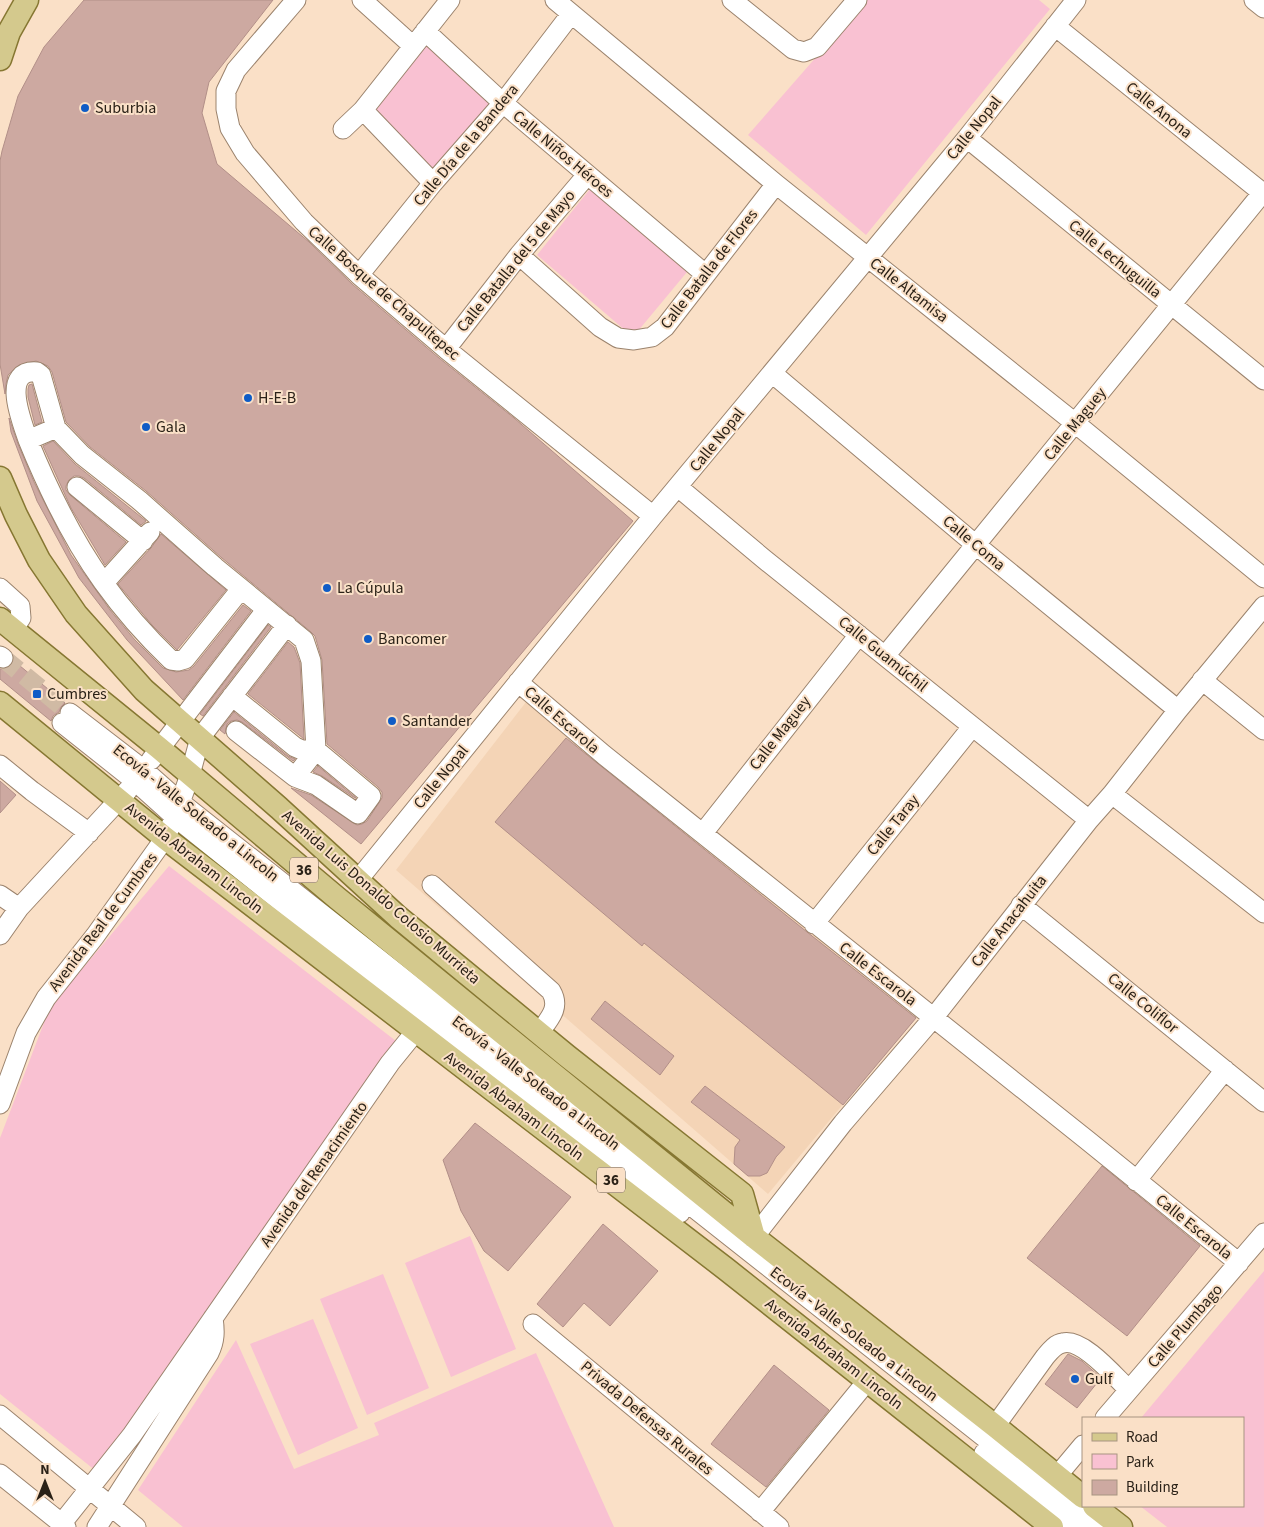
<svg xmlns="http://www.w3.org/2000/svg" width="1264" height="1527" viewBox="0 0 1264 1527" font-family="'Source Sans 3',sans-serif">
<rect width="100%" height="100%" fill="#fae0c7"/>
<path fill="#f4d4b6" d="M526,702l390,315 -148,177 -372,-324z"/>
<path fill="#f9c1d2" d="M866,0h173l11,9 -184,226 -118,-100z
M428,44l63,59 -58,69 -58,-62z
M590,189l97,83 -54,65 -96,-82z
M169,866l227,175 -300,430 -96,-77v-256l50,-131z
M470,1236l46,113 -65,28 -46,-114z
M1264,1271v256h-97l-27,-21h103v-88h-102z
M383,1274l46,114 -62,27 -47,-116z
M313,1319l45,109 -60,27 -48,-111z
M236,1340l58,129 85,-34 -5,-12 162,-70 78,174h-431l-45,-37z"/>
<path fill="#cda9a1" stroke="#b28f88" d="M84,0h189l-64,82 -7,31 15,51 92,78 43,42 87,74 75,60 119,103 -272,323 -70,-56 20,7 46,30 5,-1 5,-3 15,-23v-6l-4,-5 -51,-43 -5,-84 -7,-24 -4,-4 -89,-74 -76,-67 -56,-44 -24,-25 -14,-50 -4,-6 -12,-5 -17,4 -11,10 -2,9 -1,10 -5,-30v-203l2,-10 16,-55 26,-49z
M32,384l10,38 -7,3 -7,-28v-8l1,-4z
M9,418l9,26 16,38 37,73 39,55 25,30 28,28 13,4 13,-2 5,-4 49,-61 8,6 -68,89 -56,-60 -48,-62 -42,-77 -26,-69z
M53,441l22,23 71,57 -5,4 -57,-47 -5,-2h-5l-5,4 -3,6v4l4,5 56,47 -21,23 -34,-57 -28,-62z
M161,534l65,56 -49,60 -25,-25 -34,-41 33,-36z
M268,625l3,2 -68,89 -3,-2z
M288,642l6,5 6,16 4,76 -56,-45z
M14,661l51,42 -4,4 -2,5 -6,4 -2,5 -51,-42v-10l8,-1z
M234,712l54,44 7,3 -2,2 -51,-39 -5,-2 -6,1 -4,3 -2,10 -5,-4z
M566,738l241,194 109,86 -73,87 -199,-162 -2,3 -147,-124z
M318,766l38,32h-1l-33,-22 -9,-4z
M0,781l16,14 -16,18z
M605,1001l69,55 -14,19 -69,-56z
M705,1086l80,61 -9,10 -9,16 -7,3h-12l-14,-12 1,-17 5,-7 -49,-38z
M475,1123l96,74 -63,74 -24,-20 -23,-40 -18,-51z
M1102,1166l98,80 -73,90 -100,-78z
M603,1224l55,47 -48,55 -26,-23 -21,24 -26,-23z
M1068,1354l14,7 19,17 -24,30 -32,-24z
M774,1365l55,45 -63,77 -55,-43z"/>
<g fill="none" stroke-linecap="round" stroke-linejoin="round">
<path stroke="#d0baa4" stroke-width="19" stroke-dasharray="19 9" stroke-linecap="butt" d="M3,658l67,55"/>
<defs>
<path id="minor" d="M296,0l-60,70 -10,21v18l4,19 15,25 59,69 55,53 87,74 207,167
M362,0l51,46
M555,0l221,184 299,239 189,155
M732,0l61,49 11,3 13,-5 40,-47
M1254,0l10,8
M1055,26l209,168
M425,31l78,72 202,171
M363,110l70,73
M343,129l20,-19 87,-110
M967,138l297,242
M519,255l81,72 18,11 16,2 18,-3 13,-10 111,-143
M359,275l74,-92 70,-80 68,-89
M446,349l73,-94 68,-80
M772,373l204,172 202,165
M28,440c-6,-18 -28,-71 9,-68l4,3 15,53
M77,487l66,54
M678,487l86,72 325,261
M104,583l46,-51
M0,588l20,18 1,12 -8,12
M0,656l3,2
M885,656l379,-465
M1202,680l62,50
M518,682l86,73 483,385 152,123
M232,696l63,51 7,3h14l55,46 -13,18 -42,-29 -21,-8
M70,713l74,57 36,32 918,725
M62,723l73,58 40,36 176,141 329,255
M236,731l59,46 21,-27 -5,-89 -7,-21 -89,-73 -76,-67 -57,-45 -26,-27 -28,12c20,49 44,99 75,142 20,28 43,54 68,78l7,1 7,-2 56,-70
M151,760l115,-150
M0,765l32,26 57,42
M1112,794l152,119
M703,833l156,-198
M358,880l295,-364 314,-378 109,-138
M432,885l119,106c10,17 -2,28 -12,42
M0,895l19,13
M1021,905l243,197
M814,924l158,-197
M0,935l19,-27 109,-118
M0,1104l26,-71 20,-35 49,-62 70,-98 10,-21 15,-42 10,-37 87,-113
M1136,1181l89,-111
M754,1237l89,-114 91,-106 155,-197 23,-26 66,-84 86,-104
M533,1324l246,203
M0,1415l136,112
M1105,1418l159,-185
M995,1426l50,-69c5,-6 10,-13 18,-14 20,-5 52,34 66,47
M984,1453l91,74
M0,1474l66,53
M1057,1476l26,-31
M760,1512l108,-132
M62,1527v-4l70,-88 258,-372 26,-32
M97,1527l112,-174c6,-12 6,-22 4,-35"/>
<path id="major" d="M0,59l9,-27 18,-32
M0,478l16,37 23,45 37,54 68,76 135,118 119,109 169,139 175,138 12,43
M0,619l159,129 178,150 147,120 270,219 241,189 88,71
M0,703l165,135 561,431 326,258
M1094,1506l27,21"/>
</defs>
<use href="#minor" stroke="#9b836d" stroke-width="21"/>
<use href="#major" stroke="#867732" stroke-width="25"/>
<use href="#minor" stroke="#fff" stroke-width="19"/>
<use href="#major" stroke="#d4c98d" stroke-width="22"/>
</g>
<g fill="#0f5cc6" stroke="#fae0c7" stroke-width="2">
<circle cx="85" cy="108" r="5"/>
<circle cx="248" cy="398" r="5"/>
<circle cx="146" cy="427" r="5"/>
<circle cx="327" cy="588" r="5"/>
<circle cx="368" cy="639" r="5"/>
<rect x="32" y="689" width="10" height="10" rx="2.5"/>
<circle cx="392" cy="721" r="5"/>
<circle cx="1075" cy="1379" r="5"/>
</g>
<g text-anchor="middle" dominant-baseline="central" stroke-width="4" stroke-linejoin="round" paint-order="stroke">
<g fill="#fae0c7" stroke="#685a4c" stroke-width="1">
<rect x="290" y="857.5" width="28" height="25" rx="4"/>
<rect x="597" y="1167.5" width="28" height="25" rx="4"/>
</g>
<g font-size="15" font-weight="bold" fill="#2a2117">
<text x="304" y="870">36</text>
<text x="611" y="1180">36</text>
</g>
<g font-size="16" fill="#2a2117" stroke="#fae0c7" text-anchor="start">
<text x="95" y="108">Suburbia</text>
<text x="258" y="398">H-E-B</text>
<text x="156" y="427">Gala</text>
<text x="337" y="588">La Cúpula</text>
<text x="378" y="639">Bancomer</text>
<text x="47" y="694">Cumbres</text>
<text x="402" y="721">Santander</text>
<text x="1085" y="1379">Gulf</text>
</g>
<g font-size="16" fill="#2a2117" stroke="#fae0c7">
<text transform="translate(1159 110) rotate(39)">Calle Anona</text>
<text transform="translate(974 128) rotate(-51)">Calle Nopal</text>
<text transform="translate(466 145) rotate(-50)">Calle Día de la Bandera</text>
<text transform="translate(563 154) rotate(40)">Calle Niños Héroes</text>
<text transform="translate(1115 259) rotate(39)">Calle Lechuguilla</text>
<text transform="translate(516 261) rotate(-51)">Calle Batalla del 5 de Mayo</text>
<text transform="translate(709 269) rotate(-52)">Calle Batalla de Flores</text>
<text transform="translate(909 290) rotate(38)">Calle Altamisa</text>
<text transform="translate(384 293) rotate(41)">Calle Bosque de Chapultepec</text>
<text transform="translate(1075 424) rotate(-51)">Calle Maguey</text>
<text transform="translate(717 440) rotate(-51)">Calle Nopal</text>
<text transform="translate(974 543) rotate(40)">Calle Coma</text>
<text transform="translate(883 654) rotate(39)">Calle Guamúchil</text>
<text transform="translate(562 720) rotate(41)">Calle Escarola</text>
<text transform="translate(780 733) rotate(-52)">Calle Maguey</text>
<text transform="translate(441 777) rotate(-51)">Calle Nopal</text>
<text transform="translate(196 813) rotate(39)">Ecovía - Valle Soleado a Lincoln</text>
<text transform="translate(893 825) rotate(-51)">Calle Taray</text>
<text transform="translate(194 858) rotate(38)">Avenida Abraham Lincoln</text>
<text transform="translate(381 897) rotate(41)">Avenida Luis Donaldo Colosio Murrieta</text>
<text transform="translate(1009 921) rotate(-52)">Calle Anacahuita</text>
<text transform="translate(103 922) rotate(-53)">Avenida Real de Cumbres</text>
<text transform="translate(878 974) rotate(38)">Calle Escarola</text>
<text transform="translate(1143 1003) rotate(39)">Calle Coliflor</text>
<text transform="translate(536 1083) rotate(38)">Ecovía - Valle Soleado a Lincoln</text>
<text transform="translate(514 1106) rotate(37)">Avenida Abraham Lincoln</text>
<text transform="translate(314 1174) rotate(-55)">Avenida del Renacimiento</text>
<text transform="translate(1194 1227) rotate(39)">Calle Escarola</text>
<text transform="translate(1185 1326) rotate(-49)">Calle Plumbago</text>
<text transform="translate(854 1334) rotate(38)">Ecovía - Valle Soleado a Lincoln</text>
<text transform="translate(834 1354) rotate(38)">Avenida Abraham Lincoln</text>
<text transform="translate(647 1418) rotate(40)">Privada Defensas Rurales</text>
</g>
</g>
<rect x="1082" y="1417" width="162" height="90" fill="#fae0c7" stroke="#a79481"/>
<rect x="1092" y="1433" width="25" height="8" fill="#d4c98d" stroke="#a79481"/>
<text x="1126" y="1442" font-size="15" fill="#2a2117">Road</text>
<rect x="1092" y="1454" width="25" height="15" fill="#f9c1d2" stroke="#a79481"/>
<text x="1126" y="1467" font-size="15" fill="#2a2117">Park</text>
<rect x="1092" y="1480" width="25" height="15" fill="#cda9a1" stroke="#a79481"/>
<text x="1126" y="1492" font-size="15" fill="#2a2117">Building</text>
<g transform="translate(45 1482)" stroke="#fae0c7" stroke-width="4" paint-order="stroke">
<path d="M0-4L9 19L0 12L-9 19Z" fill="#2a2117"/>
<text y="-8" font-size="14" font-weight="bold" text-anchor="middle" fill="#2a2117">N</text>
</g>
</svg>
